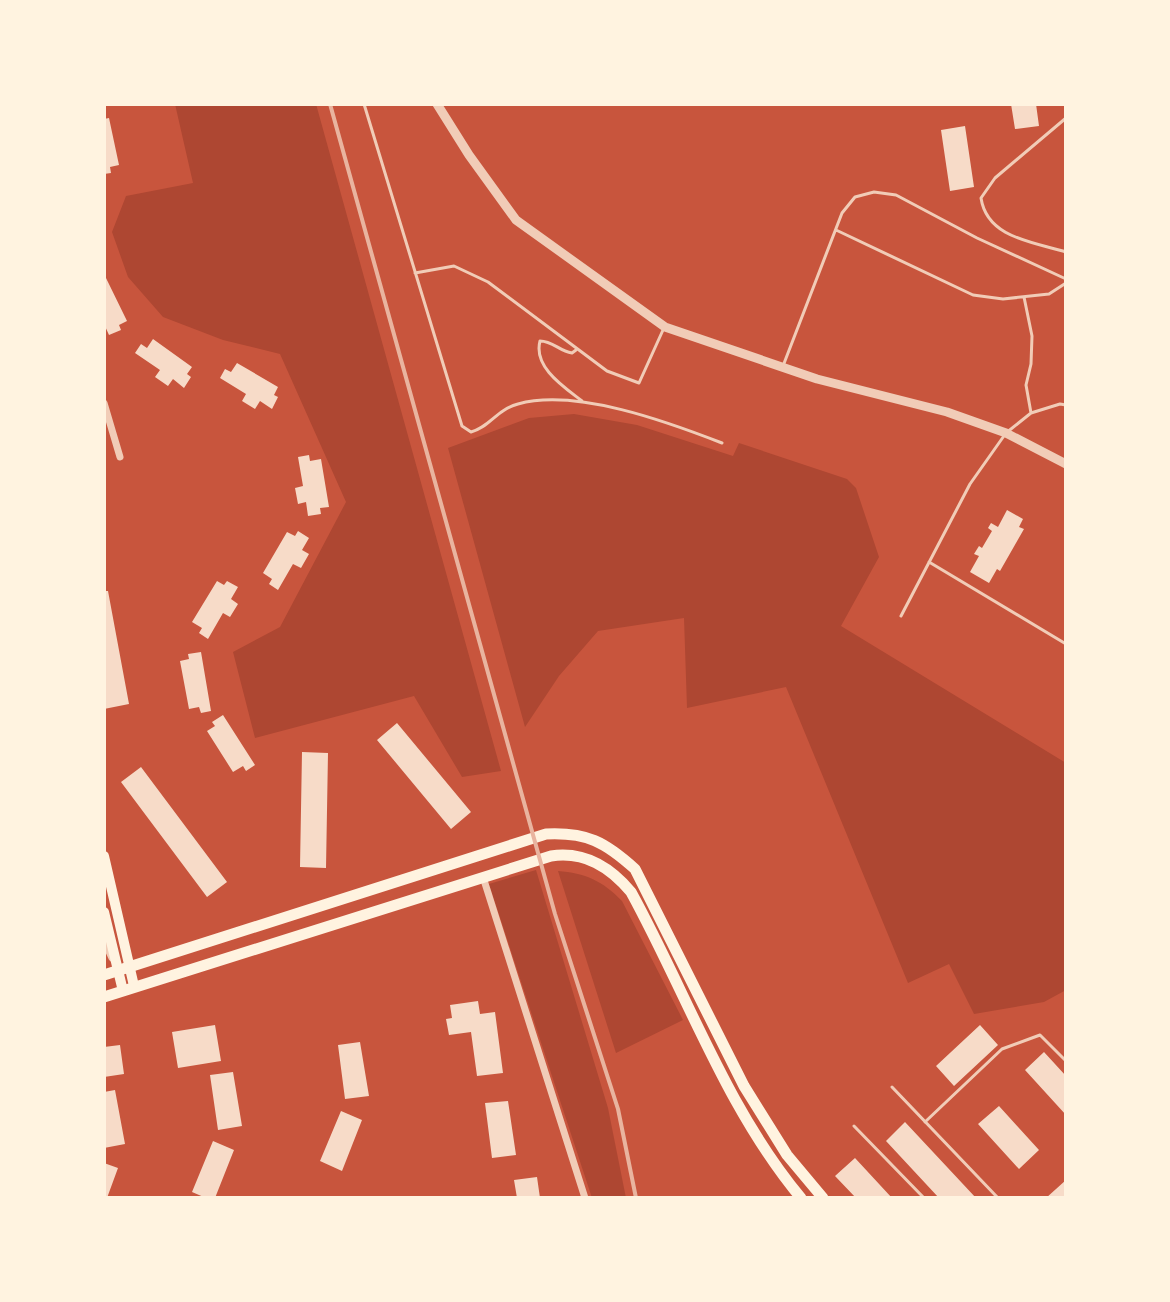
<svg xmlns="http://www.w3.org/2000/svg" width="1170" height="1302" viewBox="0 0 1170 1302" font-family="'Titillium Web',sans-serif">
<rect width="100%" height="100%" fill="#c8553d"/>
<path fill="#ae4732" d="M175,104h141l185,667 -39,6 -48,-81 -159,42 -22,-86 47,-25 66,-125 -66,-148 -57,-14 -60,-23 -35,-40 -16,-45 14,-36 67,-13z
M574,414l63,11 96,31 6,-13 108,36 9,9 23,69 -38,69 225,137v227l-22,12 -70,12 -25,-50 -41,19 -122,-296 -99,21 -3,-90 -86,13 -39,45 -34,51 -77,-279 81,-30z
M536,870l72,238 18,90h-34l-103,-314z
M558,871c27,2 45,10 64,30l61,119 -67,33z"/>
<path fill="#f7dbc8" d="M1011,104h25l3,22 -24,3z
M109,118l10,47 -9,2 1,6 -7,1v-55z
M965,126l9,61 -24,4 -9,-61z
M106,278l21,43 -8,4 2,5 -12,5 -5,-11v-45z
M153,339l39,28 -5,7 4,3 -7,11 -11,-9 -5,7 -13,-9 5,-7 -25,-17 6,-9 6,4z
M237,363l41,24 -4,8 4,2 -6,12 -12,-8 -5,8 -13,-8 4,-7 -26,-16 5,-9 6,3z
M309,455l1,6 11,-2 8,48 -9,1 1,6 -13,2 -2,-14 -8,2 -3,-16 8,-2 -5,-29z
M1007,510l16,9 -4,8 5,2 -24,42 -3,-2 -8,14 -19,-11 9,-16 -5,-2 5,-8 3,2 10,-17 -4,-3 3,-5 7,4z
M298,531l11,7 -7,12 7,4 -8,14 -8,-4 -15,26 -9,-6 3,-5 -9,-6 24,-41 8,4z
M217,581l7,4 3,-4 11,6 -7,12 7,5 -8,13 -7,-4 -15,26 -9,-6 3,-5 -10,-6z
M104,591h4l21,113 -25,5z
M201,652l10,59 -10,2 -2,-6 -10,2 -9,-48 9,-2 -1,-5z
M223,715l32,50 -9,6 -3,-5 -10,6 -26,-41 8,-5 -3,-4z
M397,723l74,89 -20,17 -74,-89z
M302,752l26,1 -2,115 -26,-1z
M141,767l86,115 -20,15 -86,-115z
M478,1001l2,13 15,-2 8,61 -26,3 -6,-44 -22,3 -3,-16 6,-1 -2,-13z
M215,1025l6,36 -43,7 -6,-36z
M980,1025l18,20 -44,41 -18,-20z
M360,1042l9,54 -24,3 -7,-54z
M120,1045l4,29 -20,3v-30z
M1044,1052l22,24v39l-41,-45z
M233,1072l9,54 -24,4 -8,-55z
M115,1090l10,54 -21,4v-56z
M508,1101l8,54 -24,3 -7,-55z
M999,1106l40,44 -20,19 -41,-45z
M341,1111l21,9 -20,51 -22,-10z
M905,1122l71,76h-37l-53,-57z
M213,1141l21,9 -19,48h-9l-14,-6z
M855,1158l37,40h-36l-21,-22z
M104,1163l14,5 -11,30h-3z
M537,1177l3,21h-23l-3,-18z
M1066,1180v18h-20z"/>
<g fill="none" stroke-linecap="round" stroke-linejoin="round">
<path stroke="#f1ccb7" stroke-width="3" d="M364,104l98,322 9,6c19,-5 25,-22 47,-28 58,-16 150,18 204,39
M1066,118l-71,60 -14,20c6,40 52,44 85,54
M836,230l137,65 30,4 46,-5 17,-11
M415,273l39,-7 34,16 119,89 32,12 24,-53
M1024,297l8,39 -1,28 -5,21 5,28
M576,350l-4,3c-13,-2 -19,-12 -32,-12 -7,26 24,46 42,60
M783,366l59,-153 13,-16 19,-5 22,3 81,43 89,41
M929,562l137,82
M901,616l69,-132 36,-51 25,-20 29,-9 6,1
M892,1087l106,111
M925,1122l77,-73 38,-14 26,26
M854,1126l70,72"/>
<path stroke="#f1ccb7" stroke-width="7" d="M104,403l16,54
M483,877l102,321
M104,941l8,17"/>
<path stroke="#f1ccb7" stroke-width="9" d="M437,104l32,51 47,65 149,107 152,52 130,33 59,21 60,31"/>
<path stroke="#fff3e0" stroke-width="10" d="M104,856l30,130
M104,912l19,79"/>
<path stroke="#fff3e0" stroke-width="11" d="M104,975l442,-141c41,-2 59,8 89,35l109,217 43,69 36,43
M104,997l447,-141c34,-5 59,11 80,36 56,102 95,216 170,306"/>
<path stroke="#e9b49f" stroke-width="4" d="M330,104l225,810 63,195 18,89"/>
</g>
<rect width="1170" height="1302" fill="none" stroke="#fff3e0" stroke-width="212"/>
</svg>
